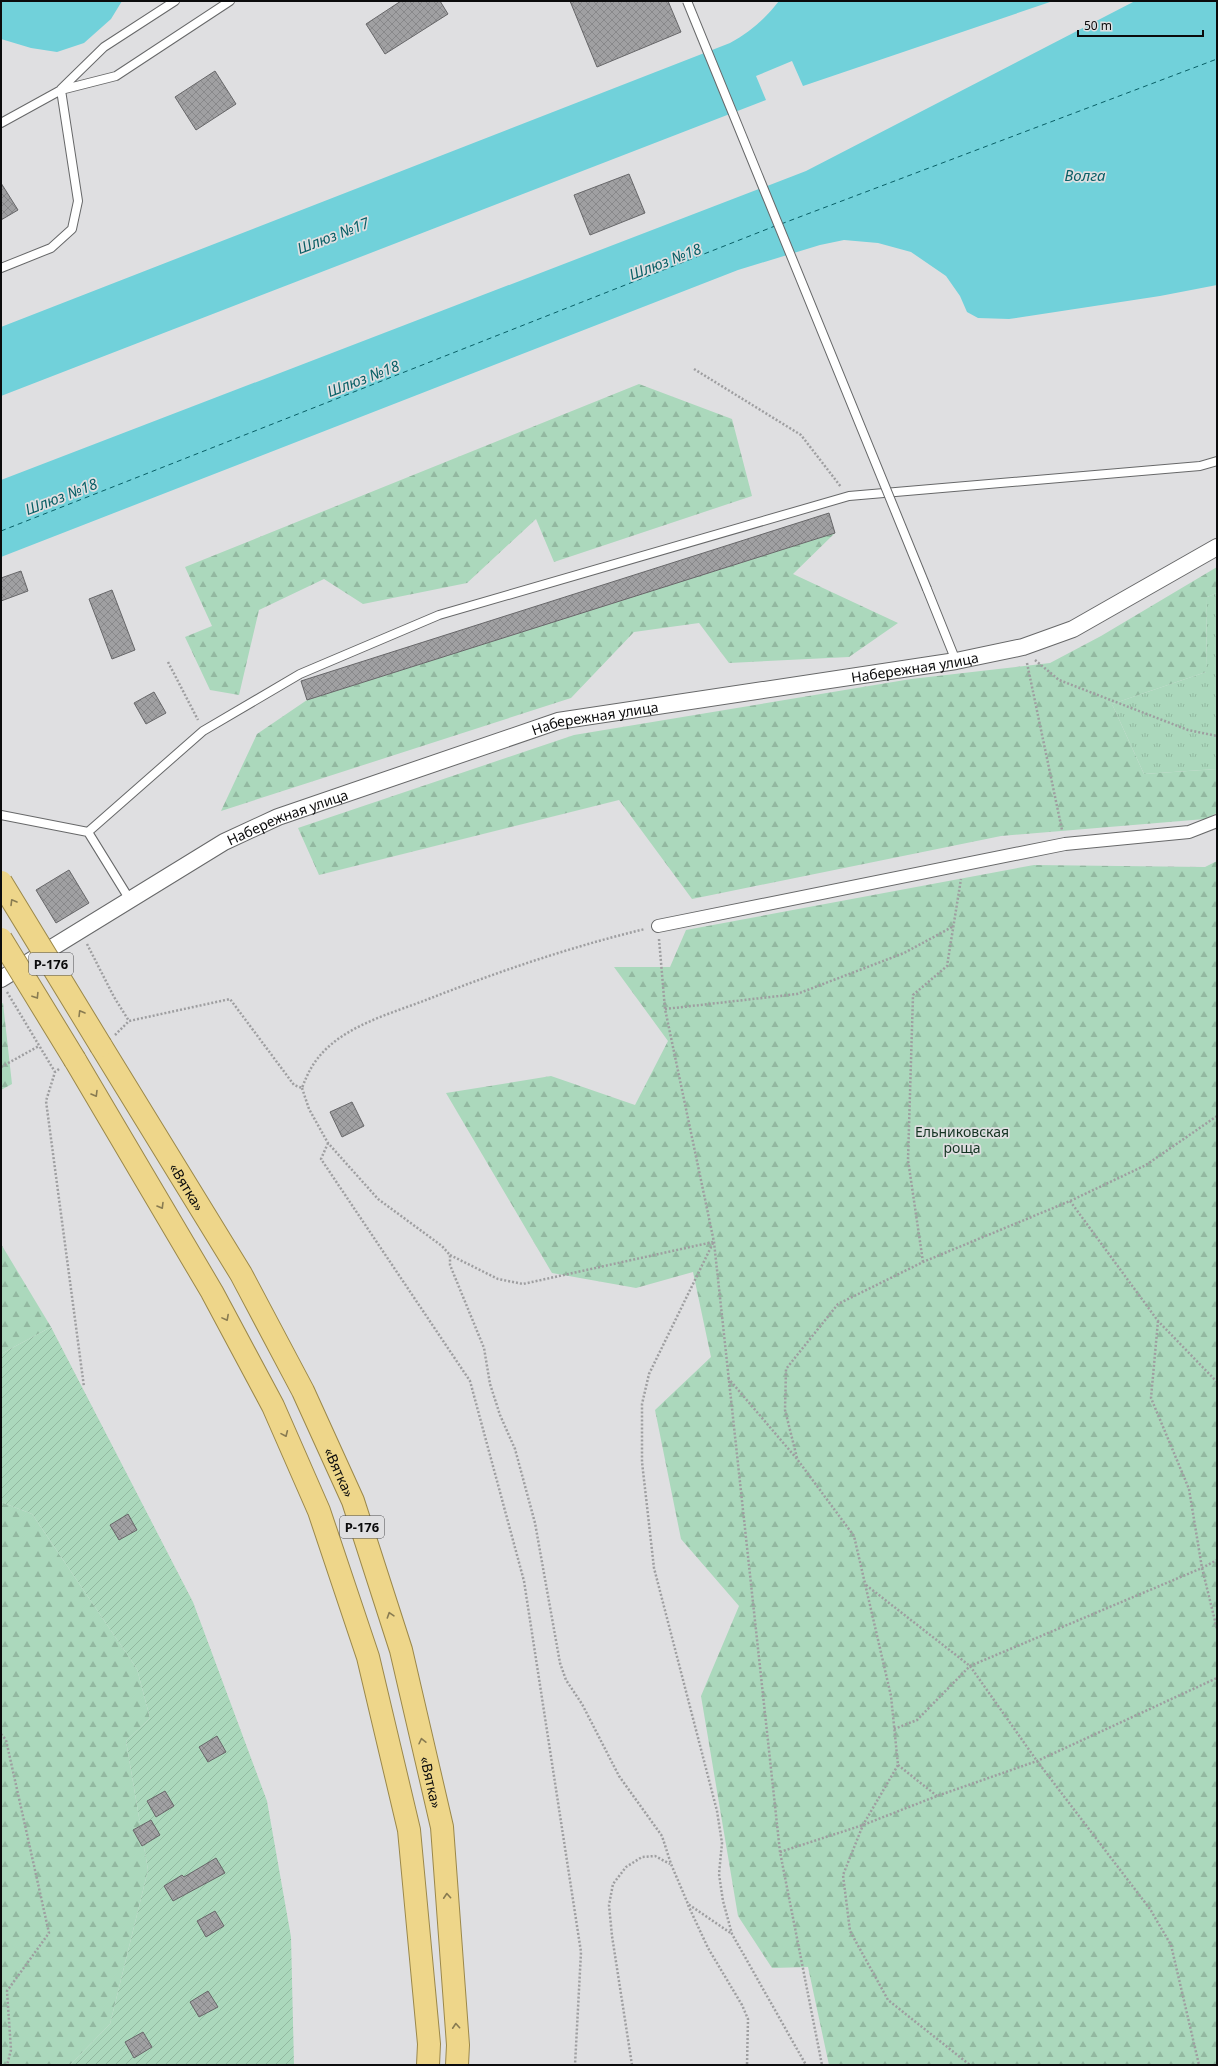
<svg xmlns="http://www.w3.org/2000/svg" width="1218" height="2066" viewBox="0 0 1218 2066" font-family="'Noto Sans',sans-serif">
<defs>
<pattern id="grass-tufts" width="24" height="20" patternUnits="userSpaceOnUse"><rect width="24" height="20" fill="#abd8bc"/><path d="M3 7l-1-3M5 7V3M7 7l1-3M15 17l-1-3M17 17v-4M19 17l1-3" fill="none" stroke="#92b8a0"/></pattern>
<pattern id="forest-firs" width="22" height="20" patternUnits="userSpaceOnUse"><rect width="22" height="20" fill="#abd8bc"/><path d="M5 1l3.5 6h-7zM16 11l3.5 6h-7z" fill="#92b8a0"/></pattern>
<pattern id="garden-furrows" width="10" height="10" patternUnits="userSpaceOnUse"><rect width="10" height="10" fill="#abd8bc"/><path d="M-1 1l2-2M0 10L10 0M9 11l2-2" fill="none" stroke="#92b8a0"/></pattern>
<pattern id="building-cross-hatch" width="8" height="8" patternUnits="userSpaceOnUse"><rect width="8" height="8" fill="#a0a0a2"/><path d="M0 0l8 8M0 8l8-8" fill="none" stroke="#88888a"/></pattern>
</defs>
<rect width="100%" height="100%" fill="#dfdfe1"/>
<path fill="url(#grass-tufts)" d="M1217,593v176l-73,5 -32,-70 94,-32 1,-75z"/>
<path fill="url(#forest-firs)" d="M639,384l93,35 20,77 -198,66 -18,-43 -69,64 -104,21 -39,-25 -65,31 -20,85 -29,-5 -25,-53 27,-11 -27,-59z
M835,533l-42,41 105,49 -49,34 -120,6 -30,-40 -65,9 -63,66 -350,113 36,-77 50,-34z
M1217,567v26l-10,4 -1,75 -94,32 32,70 73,-5v44l-12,6 -204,17 -309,63 -73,-99 -300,75 -21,-47 276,-93 337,-56 139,-16 51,-27z
M1217,861v1204h-388l-21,-98 -36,1 -34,-52 -37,-220 38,-90 -58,-67 -26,-129 56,-53 -18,-85 -57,16 -84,-15 -106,-180 105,-17 84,29 33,-64 -54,-74h56l16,-37 348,-65 171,2z
M3,1003l9,81 -11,6v-86z
M1,1244l50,83 -50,27z
M1,1502l31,12 105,155 13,49 -24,23 22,129 -38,154 -40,41h-69z"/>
<path fill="url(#garden-furrows)" d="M51,1327l142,275 74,199 24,136 3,128h-224l40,-41 38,-154 -22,-129 24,-23 -13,-49 -105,-155 -31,-12v-148z"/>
<path fill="#71d1da" d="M1,1h121l-11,18 -27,24 -27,9 -26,-4 -30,-9z
M779,1h274l-250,85 -11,-25 -36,15 10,24 -765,296v-69l729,-284c20,-11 35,-24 49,-42z
M1135,1h82v284l-57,11 -151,23 -31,-1 -11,-6 -7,-16 -14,-20 -35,-24 -33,-9 -34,-3 -24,5 -82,25 -737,287v-77l805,-309z"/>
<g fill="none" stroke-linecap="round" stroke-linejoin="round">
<path stroke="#095f66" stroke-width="1" stroke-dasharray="5 4" stroke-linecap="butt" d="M781,224l436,-165
M1,531l774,-305"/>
</g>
<path fill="url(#building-cross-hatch)" stroke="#676769" d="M401,1h39l8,13 -63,40 -19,-30z
M570,1h98l13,31 -84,35z
M215,71l21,33 -40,26 -21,-33z
M629,174l16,39 -55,22 -16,-40z
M1,183l17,27 -17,10z
M829,513l6,20 -528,167 -6,-19z
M21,571l7,20 -27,10v-23z
M112,590l23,60 -23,9 -23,-60z
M154,692l12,21 -20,11 -12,-21z
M69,870l20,33 -33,20 -20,-33z
M352,1102l12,24 -22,11 -12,-25z
M128,1514l9,16 -18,10 -9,-15z
M217,1736l9,16 -18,10 -9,-15z
M165,1791l9,15 -18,11 -9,-16z
M151,1820l9,15 -18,11 -9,-16z
M216,1858l9,15 -52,28 -9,-15 18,-11 2,2z
M215,1911l9,15 -18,11 -9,-16z
M208,1991l10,16 -19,10 -9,-15z
M143,2032l9,15 -18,11 -9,-16z"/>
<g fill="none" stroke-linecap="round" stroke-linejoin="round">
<defs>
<path id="service" d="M61,89l43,-42 71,-46
M1,123l60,-33 55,-14 114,-75
M1,268l50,-20 21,-19 6,-28 -17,-111
M927,589l29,72
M1,815l87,17 115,-101 97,-57 139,-59 410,-119 351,-30 17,-5
M88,832l42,68"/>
<path id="pedestrian" d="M658,926l407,-82 124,-12 28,-11"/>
<g id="minor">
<path id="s1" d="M1,979l223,-137 54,-25 280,-96 398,-60 67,-14 50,-18 144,-82"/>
</g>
<g id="trunk">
<path id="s2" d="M101,1046l140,228 62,117 50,110 48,149 41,177 16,218 -1,20"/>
<path d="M75,1060l137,232 61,114 46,105 49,146 41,173 20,214 -1,21"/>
</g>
</defs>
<use href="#service" stroke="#676869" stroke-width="10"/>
<use href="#pedestrian" stroke="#676869" stroke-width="14"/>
<use href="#minor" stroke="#676869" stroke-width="18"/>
<use href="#trunk" stroke="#9b884a" stroke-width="24"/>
<path stroke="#9e9ea0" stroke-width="2.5" stroke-dasharray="2 2" stroke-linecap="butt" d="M694,369l107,66 40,52
M1035,660l24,20 129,50 29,6
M168,662l30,58
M1027,663l35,167
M659,939l6,70 49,233 66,610 42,213
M87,944l27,53 15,24
M7,992l48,80
M665,1009l132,-15 107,-41 50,-27
M115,1035l14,-14 101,-22 64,86 8,3c6,-16 12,-27 24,-39 26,-25 66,-36 100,-49 71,-28 144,-53 219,-71
M1,1067l38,-21
M59,1069l-4,3 -9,29 38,286
M302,1088l7,21 19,34 50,56 64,47 8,9v10l34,83 6,36 10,31 15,34 20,74 25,140 6,17 16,24 37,72 43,60 9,28 17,40 44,30
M328,1143l-7,16 149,222 54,200 57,371 -6,113
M1070,1201l88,120 59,61
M713,1243l-64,131 -7,30v58l12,106 63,243 5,32 -3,31 4,27 9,33 74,131
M450,1255l48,24 25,5 190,-42
M923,1262l-15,-102 5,-165 34,-29 14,-87
M1158,1321l-7,77 38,91 13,79 15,61
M728,1378l69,81 57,77 37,160 7,69 -35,60 -20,50 7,56 38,69 82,65
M797,1458l-12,-48 1,-41 52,-65 85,-42 147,-61 76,-36 71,-49
M866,1585l104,81 67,95 113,148 21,36 28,120
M894,1729l23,-9 53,-54 232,-98 15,-8
M1,1734l5,6 43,193 -42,58 4,59 -4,15
M898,1765l39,31
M780,1852l83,-27 74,-29 100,-35 180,-83
M688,1905l20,43 34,57 6,14 -1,46
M632,2065l-20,-129 -3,-31 4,-21 13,-17 16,-10 13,-1 15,8"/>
<use href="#service" stroke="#fff" stroke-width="8"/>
<use href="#pedestrian" stroke="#fff" stroke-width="12"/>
<use href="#minor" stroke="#fff" stroke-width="16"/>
<use href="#trunk" stroke="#eed68a" stroke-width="22"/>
<defs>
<path id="service-bridge" d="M687,1l240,588"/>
<path id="trunk-bridge" d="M1,882l100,164
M1,939l74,121"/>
</defs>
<use href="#service-bridge" stroke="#676869" stroke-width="10" stroke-linecap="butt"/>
<use href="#trunk-bridge" stroke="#9b884a" stroke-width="24" stroke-linecap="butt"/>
<use href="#service-bridge" stroke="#fff" stroke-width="8"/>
<use href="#trunk-bridge" stroke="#eed68a" stroke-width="22"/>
</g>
<defs><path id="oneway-chevron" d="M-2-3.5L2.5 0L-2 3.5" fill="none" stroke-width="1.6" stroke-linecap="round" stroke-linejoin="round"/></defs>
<g stroke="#887b51">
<use href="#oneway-chevron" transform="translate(13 902) rotate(-121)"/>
<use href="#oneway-chevron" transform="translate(36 996) rotate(58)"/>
<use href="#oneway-chevron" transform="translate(81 1013) rotate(-121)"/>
<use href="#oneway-chevron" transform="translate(95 1094) rotate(59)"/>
<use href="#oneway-chevron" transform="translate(161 1206) rotate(59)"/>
<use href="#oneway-chevron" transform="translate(226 1318) rotate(62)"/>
<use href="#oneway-chevron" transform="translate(285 1434) rotate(66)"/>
<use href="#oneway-chevron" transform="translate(390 1615) rotate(-108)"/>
<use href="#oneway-chevron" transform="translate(422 1741) rotate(-103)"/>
<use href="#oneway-chevron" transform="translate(447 1896) rotate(-94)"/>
<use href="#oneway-chevron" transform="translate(456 2026) rotate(-94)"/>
</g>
<g text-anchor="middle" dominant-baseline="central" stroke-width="3.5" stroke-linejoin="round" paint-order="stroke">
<g fill="#dfdfe1" stroke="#4b4b4c" stroke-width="1">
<rect x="29" y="953" width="44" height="22" rx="3"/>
<rect x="340" y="1516" width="44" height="22" rx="3"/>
</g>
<g font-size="13" font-weight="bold" fill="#0b0b0c">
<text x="51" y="964">Р-176</text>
<text x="362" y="1527">Р-176</text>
</g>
<g font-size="14" fill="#0b0b0c" stroke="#dfdfe1">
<text stroke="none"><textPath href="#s1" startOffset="978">Набережная улица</textPath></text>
<text stroke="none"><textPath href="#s1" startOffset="654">Набережная улица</textPath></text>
<text stroke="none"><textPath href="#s1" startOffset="330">Набережная улица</textPath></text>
<text stroke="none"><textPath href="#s2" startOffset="165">«Вятка»</textPath></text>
<text stroke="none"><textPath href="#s2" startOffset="489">«Вятка»</textPath></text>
<text stroke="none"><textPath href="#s2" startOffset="813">«Вятка»</textPath></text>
</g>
<g font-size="14" fill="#153423" stroke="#dfdfe1">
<text x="962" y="1131">Ельниковская<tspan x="962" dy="16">роща</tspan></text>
</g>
<g font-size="15" font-style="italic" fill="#095f66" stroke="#dfdfe1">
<text x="1085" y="175">Волга</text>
<text transform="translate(333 235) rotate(-21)">Шлюз №17</text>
<text transform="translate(665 261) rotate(-21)">Шлюз №18</text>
<text transform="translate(363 378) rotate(-21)">Шлюз №18</text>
<text transform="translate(61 496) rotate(-21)">Шлюз №18</text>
</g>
</g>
<rect width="1218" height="2066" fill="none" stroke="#0b0b0c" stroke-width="4"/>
<path d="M1078 30v6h125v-6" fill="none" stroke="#0b0b0c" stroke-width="2"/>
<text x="1084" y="30" font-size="12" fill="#0b0b0c" stroke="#dfdfe1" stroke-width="3" paint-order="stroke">50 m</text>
</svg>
